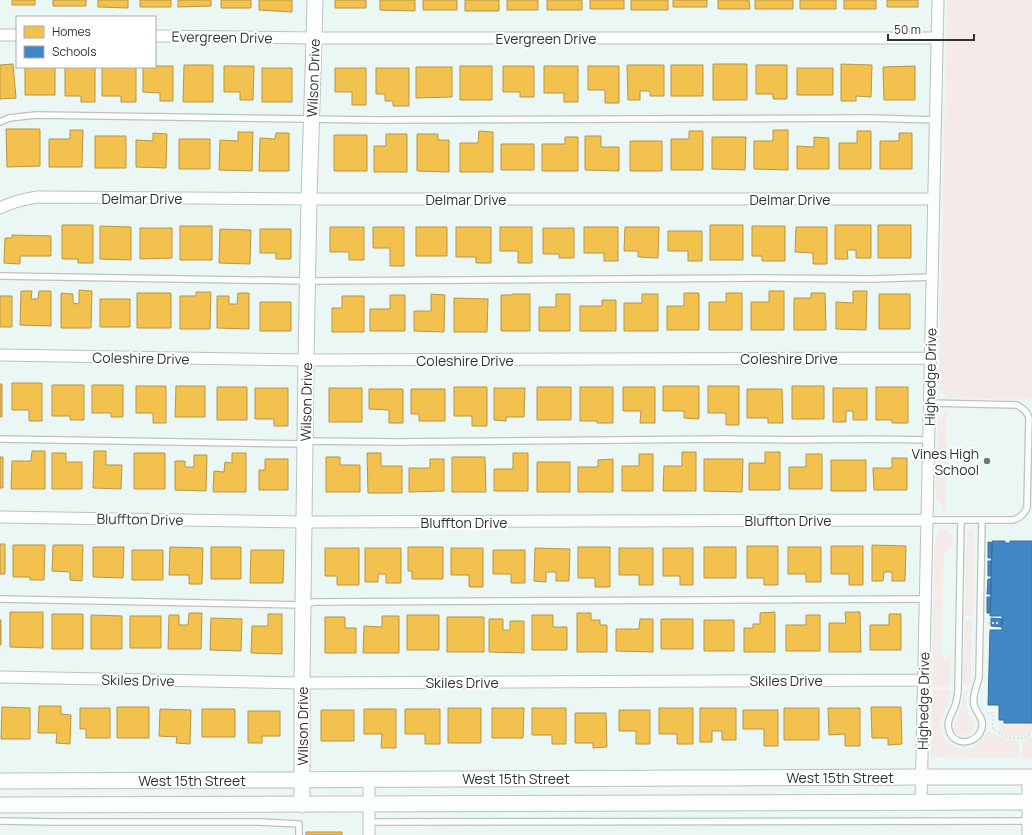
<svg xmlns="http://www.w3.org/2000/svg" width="1032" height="835" viewBox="0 0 1032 835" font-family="Manrope,sans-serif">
<rect width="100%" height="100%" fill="#ebf7f4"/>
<path fill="#f4ebe9" d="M947,0h85v399l-85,-1v-3l-3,-1 -5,-7z
M943,411h4l-2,101 -4,-2 2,-2 -6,-7 -1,-4 2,-78 6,-5z
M938,530c12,-2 15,4 15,15l-9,9 -3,101 4,4 6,-5 -1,33h-18l3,-147 3,-5z
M969,531l4,1 1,3 -1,81h-8l2,-81z
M965,620h7l-1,61 -2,5 -6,-1z
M932,690h18c0,3 0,7 0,9 -3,12 -12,20 -9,33 1,5 5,9 9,12 15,12 32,2 37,-13l19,8 13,2v17l-88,-1z
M964,691h4c-3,7 -3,16 1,23 5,10 10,14 -3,21 -21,0 -9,-15 -6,-25 2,-7 3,-13 4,-19z
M999,722l33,1v10c-14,5 -20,4 -33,-1z
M1032,737v22h-10l1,-18z"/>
<path fill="#f2c14e" stroke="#b69746" d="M12,0h23v5h-23z
M53,0h33v6h-33z
M98,0h30v8l-30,-1z
M140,0h31v7h-31z
M178,0h33v6l-33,1z
M221,0h30v8h-30z
M259,0h33v12l-33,-2z
M335,0h31v8h-31z
M380,0h35v11l-35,-1z
M423,0h34v10h-34z
M465,0h34v11h-34z
M507,0h31v10h-31z
M547,0h35v10h-35z
M590,0h34v9h-34z
M631,0h37v10h-37z
M673,0h34v7h-34z
M718,0h31l1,9h-32z
M755,0h38v9h-38z
M800,0h36v9h-36z
M844,0h32v9h-32z
M887,0h31v7h-31z
M13,64l3,34 -16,1v-34z
M713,64h34v36h-34z
M841,64l31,1 -1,32 -15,-1v5h-15z
M184,65h29v37h-30z
M627,65h37v31h-14v-5h-10v9h-12z
M671,65h32v31h-32z
M756,65h31v34h-14v-5h-17z
M155,66h18v35h-13v-8l-17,-1v-25h12z
M224,66h30l-1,34h-13v-8h-16z
M460,66h32v34h-32z
M503,66h31v31h-14v-5h-17z
M544,66h34v36h-14v-9h-20z
M588,66h31v37h-14v-13h-17z
M915,66v34h-31l-1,-33z
M25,67h30v28h-30z
M65,67h30v35h-14v-6h-16z
M102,67h34v35h-15v-6h-19z
M416,67h36v30l-36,1z
M262,68h30v34h-30z
M335,68h31v37h-14v-13h-17z
M376,68h33v38h-16v-5h-8v-7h-9z
M797,68h36v27h-36z
M6,129h34v37l-33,1z
M70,130h13l-1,37h-33v-28h21z
M773,130h15v40l-34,-1v-28h19z
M479,131l14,1v40h-33v-29h18z
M689,131h14v39h-32v-31h18z
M857,131h14v38h-32v-26h18z
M238,132h15l-1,39 -33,-1 1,-30 18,1z
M153,133l14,1 -1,34 -30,-1v-27l17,1z
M276,133h13v38h-30l1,-33 15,1z
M899,133h13v36h-32v-28h19z
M386,134h21v38h-33v-26h12z
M417,134h21v6h11v32l-32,-1z
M334,135h33v36h-33z
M95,136h31v32h-31z
M585,136h16v11h18v24l-34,-1z
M565,137h13v34h-36v-27h23z
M712,137h34l-1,33 -33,-1z
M814,137l15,1v31h-32v-23l17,1z
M179,139h31v30h-31z
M630,141h32v30h-32z
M501,144h33v26h-33z
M62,225h31v38h-15v-4h-16z
M710,225h33v35h-33z
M835,225h36v33h-15v-8h-9l1,9h-13z
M878,225h33v33h-33z
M100,226l31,1v33l-31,-1z
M180,226h32v34h-32z
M752,226h33v35h-23v-5h-10z
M330,227h34v33h-15v-8h-19z
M373,227h31v39h-14v-18h-17z
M416,227h31v29h-31z
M456,227h35v36h-15v-6h-20z
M500,227h32v36h-14v-12h-18z
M584,227h34v34h-14v-8h-20z
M625,227h34l-1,31 -20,-1v-6h-14z
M796,227h31v37h-14v-11l-18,-1z
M140,228h32v30l-32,1z
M543,228h31v30h-15v-4h-16z
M220,229l31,1 -1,34 -31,-1z
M260,229h31v30h-15v-6h-16z
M668,231h34v30h-14v-10h-20z
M12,235l39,1v20h-31v8l-16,-1 1,-25h7z
M79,290l13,1 -1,37h-30v-35l12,1v9l6,1z
M21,291h11l-1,8h7l1,-8h12v35l-31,-1z
M769,291h15v39h-33v-28h18z
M853,291h14l-1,39 -30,-1v-27l17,1z
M196,292h15l-1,37h-30v-33h16z
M137,293h34v35h-34z
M238,293h11v36l-32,-1v-32h12v8h8z
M684,293h15v37h-32v-24h17z
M726,293h16v37h-33v-28h17z
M811,293h14l1,37h-32v-32h17z
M431,294l14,1 -1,37 -30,-1v-20h17z
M512,294h18v37h-29v-36h11z
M556,294h14v37h-31v-24h17z
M642,294h16v37h-34v-28h18z
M879,294h31v35h-31z
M390,295h15v36h-35v-22h20z
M0,296h12v31h-12z
M342,296h22v36h-32v-24h10z
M454,298l34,1 -1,33h-33z
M100,299h30v28h-30z
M602,300h14v31h-36v-25h22z
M260,302h31v29h-31z
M12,383h30v38h-13v-11h-17z
M0,384h2v33h-2z
M52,385h32v35h-14v-4h-18z
M92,385h31v32h-12v-4h-19z
M136,386h30v37h-13v-10h-17z
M176,386h29v31h-30z
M663,386h36v33l-15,-1v-7h-21z
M708,386h31v39h-13v-12h-18z
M792,386h32v33h-32z
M217,387h30v33h-30z
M454,387h33v39h-15v-10h-18z
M537,387h34v33h-34z
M580,387h33v36h-16v-2h-17z
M623,387h32v36h-15l1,-12h-18z
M876,387h32v36h-16v-3h-16z
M255,388h33v38h-14v-7h-19z
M329,388h33v34h-33z
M494,388h31l-1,29h-18v4l-12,-1z
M833,388h34v32h-14v-9h-7v11h-13z
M369,389h34v34h-14v-13l-20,-1z
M411,389h34v32h-26v-7h-8z
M747,389h35l1,34h-15v-5h-21z
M32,451h13v38h-34l1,-28h19z
M94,451h12v14h16l-1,24 -28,-1z
M682,452h14v39h-33l1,-25h18z
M765,452h15v38h-31v-27h16z
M52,453h14v9h16v27h-30z
M134,453h31v36h-31z
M232,453h14v39h-33l1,-21 10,1 1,-10 7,1z
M367,453h14v13h21v27h-34z
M513,453h15v38h-34v-22h19z
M639,454h14v37h-31v-25h17z
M806,454h16v35h-33v-22h17z
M194,455h13l-1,36 -31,-1v-29h10v6h9z
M0,457h3v31h-3z
M326,457h14v8h20v27h-34z
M452,457h33l1,35h-34z
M892,458h15v32h-33l-1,-22h19z
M265,459h23v31h-29v-20h6z
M430,459h14v32l-35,1v-24h21z
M613,459v33h-35v-25h20v-7z
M704,459h39l-1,33 -38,-1z
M831,460h35v31h-35z
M537,462h33v30h-33z
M0,544h5v30h-5z
M13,545h32l-1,35h-14v-3h-17z
M53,545h30l-1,36 -12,-1v-8l-18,-1z
M872,545l34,1 -1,35h-13v-9h-8l-1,9h-11z
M747,546h31v39h-14v-7h-17z
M831,546h32v39h-14v-11h-18z
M93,547h31l-1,31 -30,-1z
M170,547l33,1 -1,36h-13v-9h-20z
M211,547h30v32h-30z
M408,547h35v32h-31v-8h-4z
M578,547h32v40h-15v-9h-17z
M704,547h32v31h-32z
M788,547h33v35h-15v-8h-18z
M325,548h34v37h-22v-9h-12z
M365,548h36v35h-15v-9h-8v8h-13z
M451,548h32v39h-14v-12h-18z
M535,548l35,1 -1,32h-13v-9h-10v10l-12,-1z
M619,548h34v37h-14v-10h-20z
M663,548h30v37h-13v-9h-17z
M132,550h31v30h-31z
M251,550h33l-1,33h-33z
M493,550h32v33h-14v-9h-18z
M10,612h33v36l-33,-1z
M775,612v40h-31v-24h9v-4h7v-11z
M845,612h15l1,40h-32v-29h17z
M189,613h13l-1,36h-33l1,-34h10v10h9z
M577,613h14v7h9v5h7v27h-30z
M52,614h31v35h-31z
M268,614h14v40l-31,-1 1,-27h16z
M889,614h12v36h-31v-25h19z
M91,615l31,1v33h-31z
M407,615h32v35h-32z
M532,615h21v12h14v23h-35z
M806,615h14v36h-34v-26h20z
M130,616h31v32h-31z
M382,616h17v37h-36l1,-27 18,1z
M325,617h20v11h11v25h-31z
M447,617h37v35h-37z
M211,618l31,1 -1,32 -31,-1z
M489,619h14v11h7v-9h14v32l-35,-1z
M640,619h13v33l-37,-1v-22h23z
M661,619h32v30h-32z
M0,620h1v25h-1z
M704,620h30v31h-30z
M39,706h22v8l10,1 -1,29 -14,-1 1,-10h-19z
M2,707l28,1v31h-29z
M117,707h32v31h-32z
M871,707h30l1,37 -14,1v-7h-16z
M80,708h30v30h-24v-9h-6z
M448,708h33v35h-33z
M492,708h32l-1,30h-31z
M532,708h34v36h-14v-9h-20z
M659,708h34v36h-16v-10h-18z
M700,708h36v32h-14v-9h-10v11h-12z
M784,708h35v32h-35z
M828,708h32v38h-15v-12l-16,1z
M160,709l31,1 -1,34 -14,-1 1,-6 -18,-1z
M202,709h33v28h-33z
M364,709h32v39h-15l1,-14h-18z
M405,709h35v35h-15v-10h-20z
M321,710h33v31h-33z
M619,710h31v34h-14v-13h-17z
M743,710h35v36h-14v-17h-21z
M248,711h32v25h-18v7h-14z
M575,713h31l1,34 -14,1v-5h-18z
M306,832h36v3h-36z"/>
<path fill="#3f88c5" stroke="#396f99" d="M992,541h13v2h5v-2h22v182h-28v-3h-5v-15h-11l2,-75h12v-14h-12z
M988,542l4,1v15h-4z
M988,561h3v15h-3z
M988,579h3v15h-4z
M987,597h4l-1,16h-3z
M991,618l11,1v8l-11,-1z"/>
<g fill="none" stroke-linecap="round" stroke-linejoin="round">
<defs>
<path id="lane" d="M0,122l9,-4 27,-3 340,5 495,-2 64,2
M0,276l308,5 448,-3 116,1 60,-2
M0,439l305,5
M305,441l92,1 330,-3c67,2 135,-1 202,1
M927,520h86c7,-2 10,-5 14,-12l2,-90c-2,-7 -6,-9 -12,-13l-88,-2
M961,520l-3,171c-1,5 -1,10 -3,15 -3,8 -9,15 -6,24 5,18 30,14 33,-3 2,-9 -6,-14 -8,-22 -2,-9 3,-19 5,-28l3,-157
M0,599l304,6 10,-3 611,-3
M0,821l55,1h205l39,2v11
M369,822l661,-1"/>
<path id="street" d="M0,35h17
M155,36l159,2h623
M0,208c12,-6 24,-9 38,-11l271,2h625
M0,355l306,5 624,-2
M0,517l304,5 623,-2
M0,677l302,6 622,-3
M369,779v56
M921,802l17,-802"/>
<path id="secondary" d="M0,781l922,-4h110
M0,805l1032,-3
M302,805v-122l4,-323 3,-161 5,-161 1,-38
M1030,835v-58"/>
</defs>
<use href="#lane" stroke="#bac3c1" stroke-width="8"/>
<use href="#street" stroke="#bac3c1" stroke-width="13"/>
<use href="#secondary" stroke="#bac3c1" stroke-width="17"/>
<path stroke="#dce0df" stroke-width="2" stroke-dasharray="2 2" stroke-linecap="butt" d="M988,623h12
M987,713h6v16c12,9 25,13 39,5"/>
<use href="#lane" stroke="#fcfefd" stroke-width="5.5"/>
<use href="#street" stroke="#fcfefd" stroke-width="11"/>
<use href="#secondary" stroke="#fcfefd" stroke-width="15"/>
</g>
<circle fill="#6e7876" stroke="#fff" stroke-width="1.5" cx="987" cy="461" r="4"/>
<g text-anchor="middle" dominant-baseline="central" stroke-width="4" stroke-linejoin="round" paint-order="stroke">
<g font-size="14" fill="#2b3432" stroke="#fff">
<text transform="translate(222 37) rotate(1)">Evergreen Drive</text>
<text x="546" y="38">Evergreen Drive</text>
<text transform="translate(313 78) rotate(-88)">Wilson Drive</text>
<text x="142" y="198">Delmar Drive</text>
<text x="466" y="199">Delmar Drive</text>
<text x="790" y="199">Delmar Drive</text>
<text transform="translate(141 358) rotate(1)">Coleshire Drive</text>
<text x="789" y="358">Coleshire Drive</text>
<text x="465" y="360">Coleshire Drive</text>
<text transform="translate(930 377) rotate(-89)">Highedge Drive</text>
<text transform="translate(306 402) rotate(-89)">Wilson Drive</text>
<text transform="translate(140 519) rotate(1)">Bluffton Drive</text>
<text x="788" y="520">Bluffton Drive</text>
<text x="464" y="522">Bluffton Drive</text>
<text transform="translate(138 680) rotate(1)">Skiles Drive</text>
<text x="786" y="680">Skiles Drive</text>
<text x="462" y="682">Skiles Drive</text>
<text transform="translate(923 701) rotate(-89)">Highedge Drive</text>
<text transform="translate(302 726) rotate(-90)">Wilson Drive</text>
<text x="840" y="777">West 15th Street</text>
<text x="516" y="778">West 15th Street</text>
<text x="192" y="780">West 15th Street</text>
</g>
<g font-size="14" fill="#2b3432" stroke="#fff" text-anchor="end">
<text x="979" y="453">Vines High<tspan x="979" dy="16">School</tspan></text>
</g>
</g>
<rect x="16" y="16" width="140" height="52" fill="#ffffff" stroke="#aaaead"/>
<rect x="24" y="26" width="20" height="12" fill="#f2c14e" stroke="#aaaead"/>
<text x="52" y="36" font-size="12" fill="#2b3432">Homes</text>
<rect x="24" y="46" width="20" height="12" fill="#3f88c5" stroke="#aaaead"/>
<text x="52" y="56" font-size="12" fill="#2b3432">Schools</text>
<path d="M888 34v6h86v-6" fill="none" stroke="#2b3432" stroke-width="2"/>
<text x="894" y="34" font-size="12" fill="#2b3432" stroke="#ffffff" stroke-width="3" paint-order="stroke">50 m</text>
</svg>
